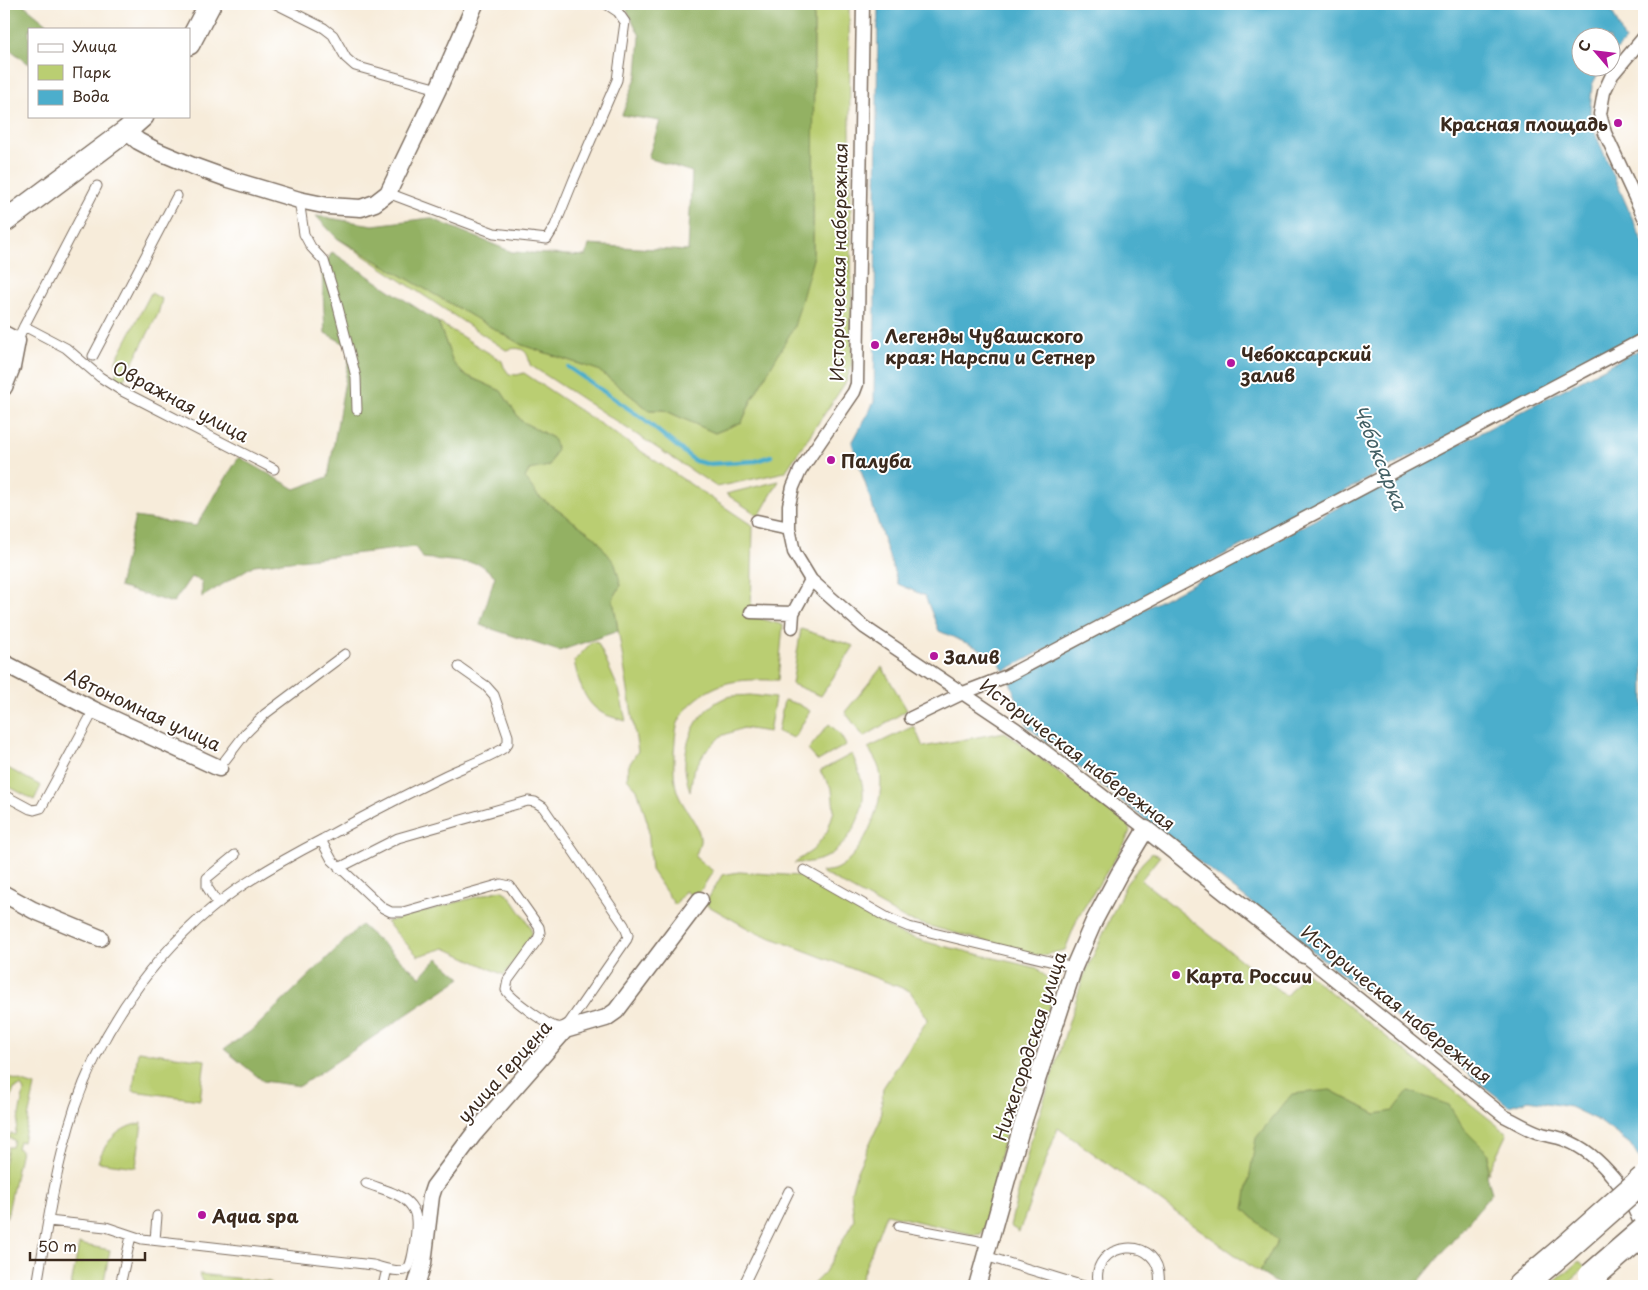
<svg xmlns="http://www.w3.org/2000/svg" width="1648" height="1290" viewBox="0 0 1648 1290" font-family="'Playpen Sans',sans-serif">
<rect width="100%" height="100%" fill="#fff"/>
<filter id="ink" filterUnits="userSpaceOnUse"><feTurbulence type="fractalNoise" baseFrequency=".02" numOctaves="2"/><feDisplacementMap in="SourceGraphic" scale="10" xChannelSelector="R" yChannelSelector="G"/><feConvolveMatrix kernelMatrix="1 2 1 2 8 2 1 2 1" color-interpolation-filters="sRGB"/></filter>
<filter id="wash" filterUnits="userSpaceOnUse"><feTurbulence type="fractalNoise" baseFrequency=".0096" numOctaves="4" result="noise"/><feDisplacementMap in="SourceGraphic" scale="20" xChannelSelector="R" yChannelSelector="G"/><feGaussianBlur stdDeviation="1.12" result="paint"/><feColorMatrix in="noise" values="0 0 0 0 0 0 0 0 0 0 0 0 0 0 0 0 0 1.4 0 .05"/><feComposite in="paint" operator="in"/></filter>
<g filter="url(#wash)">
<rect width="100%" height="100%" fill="#f7ecda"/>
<path fill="#bace72" stroke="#7a7c48" d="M814,4h35l3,360 -6,18 -61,90 -68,15 -187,-122c-2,-16 -9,-19 -24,-15l-169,-112 185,107 76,25 51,40h15l51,23 27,-11 71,-163z
M151,293l11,6 -4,15 -35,67 -8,-4 2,-7 -1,-10z
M438,322l64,39 2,6 5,7 8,1 7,-2 229,153 -2,90 32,9 -5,55c-15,0 -31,-1 -46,2 -22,4 -48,22 -55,44 -2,8 -2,18 -3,26 0,12 -1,27 3,39 4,15 25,35 23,51 -1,5 -3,10 -5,15l18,14 -17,27 -11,-7 -10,14 -24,-35 -3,-46 -11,-35 -10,-11 2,-13 9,-14 -25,-152 8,-14 -26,-48 -57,-41 -14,-18 29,-40 -32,-17 -20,-30 -38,-17 -10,-12z
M779,481l-20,35 -33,-22z
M801,629l53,17 -33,50 -29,-12z
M592,642l6,1 21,47 7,31c-7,-2 -15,-4 -22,-7 -20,-10 -26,-34 -30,-53z
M882,667l25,43 -43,27 -19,-25z
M750,695l25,3 -6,34 -26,-4 -22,8 -17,17 -11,19 -3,20c-2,-7 -4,-15 -5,-23 -1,-30 13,-61 42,-72 7,-2 16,-1 23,-2z
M784,700l14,4 12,7 -16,27 -16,-6z
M829,724l10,9 7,12 -28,16 -10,-11z
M914,726l9,21 82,-15 123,92 2,7 -5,12 -47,74 -13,33 -25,6 -133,-36 -86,-48c5,-1 11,-1 15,-3 28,-13 52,-72 43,-101 -2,-6 -7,-14 -11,-20z
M852,754c5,12 10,24 11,37 2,22 -14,52 -32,63 -12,8 -24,9 -37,9l19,-13 14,-18 7,-21 -2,-22 -12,-18z
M4,766l37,20 -7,14 -30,-16z
M1152,853l8,3 -19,24 145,116 19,-24 202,161 -20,42 2,-21 -26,-26 -15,-23 -72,9 -46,-24 -86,119 34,32 -19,31 -201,-144 -39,104 -9,-6 20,-82 53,-166 43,-94 17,-22z
M739,872l61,4 100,58 34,10 103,24 15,15v16l-47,135 -21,94 -3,6 -6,1 -89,-21 -28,72h-47l14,-14 29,-52 -3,-28 6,-21 23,-50 3,-33 45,-69 -18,-28 -159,-61 -46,-26 17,-29z
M501,890l8,5 21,31 2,7 -3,8 -25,34 -59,-27 -27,8 -32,-34z
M138,1051l67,9 -5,40 -67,-9z
M4,1076l31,10 -12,56 -4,-1 -2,7 4,2 -14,67h-3v-51l4,-19h4l2,-7 -5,-2 2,-5 4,2 9,-44 -3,-5 -7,3 -10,30z
M142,1123l-6,44 -38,-5c7,-21 22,-36 44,-39z
M79,1244l31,6 -7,36h-32z
M1579,1261l6,7 -21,18h-14z
M199,1274l71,8v4h-64z"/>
<path fill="#93b164" stroke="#676e41" d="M4,4h19l27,22 -1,3h-20v35l-25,-19z
M624,4h190l-1,255 -19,68 -43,74 -9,21 -27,11 -51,-23h-15l-51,-40 -76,-25 -185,-107 -21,-22 57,9 57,-7 82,34 74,4 3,-11 99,6 4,-79 -44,-14 12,-37 -38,-6 15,-40 3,-39z
M332,252l106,70 15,40 10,12 38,17 20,30 32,17 4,11 -8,17 -20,4 -4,8 13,18 57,41 20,27 6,21 -8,14 5,32 -59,20 -79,-26 15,-49 -15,-12 -57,-6 -8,-11 -161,18 -52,32v-16l-11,-4 -18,26 -54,-16 16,-70 61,9 43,-69 56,32 33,-12 23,-130 -26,-14 -3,-63z
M361,925l59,52 18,-19 23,20 -161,108 -37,-5 -39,-32 30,-20z
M1330,1090l46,24 17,-3 16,-20 40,14 14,23 26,26 -2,21 5,18 -77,93h-134l-22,-14 19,-31 -34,-32 12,-71 36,-44z"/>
<path fill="#4caecc" stroke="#446c75" d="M878,4h731l16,37 -14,15 -1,-18h-30v30h21l-9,17 -2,27 5,21 49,112v88l-640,338 -8,-15 -57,-25 -14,-35 -27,-12 -46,-141 22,-41z
M1644,347v819l-14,-22 -31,-23 -29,-14 -41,-7 -20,6 -481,-379 -19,-47z"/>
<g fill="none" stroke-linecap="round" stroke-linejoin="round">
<path stroke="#4caecc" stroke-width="4.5" d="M568,367l74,51 53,43 13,3 48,-3 15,-5"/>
</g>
</g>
<g filter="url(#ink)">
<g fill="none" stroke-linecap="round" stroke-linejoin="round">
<defs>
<path id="service" d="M276,4l48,24 9,7 13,23 9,8 83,23
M388,193l106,40 53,6 8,-13 19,-47 43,-99 8,-58 -7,-10 -12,-8
M299,200l5,34 7,13 13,14 13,42 19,74 1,33
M24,326l42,22 34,29 22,14 152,78
M17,341l7,-15 73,-140
M93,356l84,-160
M219,768l26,-34 20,-20 80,-60
M4,795l26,14 4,1 7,-2 53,-98
M321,840l11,20 51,48 8,4h12l98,-28 9,2 29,41 1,6 -2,6 -30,41 -2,10c4,8 43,37 52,37 4,1 7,-1 11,-4l58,-84 1,-4 -4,-10 -81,-118 -8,-5 -7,-1 -130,37 -59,30
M804,870l84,48 21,9 165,40
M218,904l-11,-17v-9l28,-23
M48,1221l58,6 36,12 231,26c9,2 25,9 34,4 6,-4 10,-41 9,-49 0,-5 -2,-10 -5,-14 -9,-13 -31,-17 -45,-23
M899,1226l90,17
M155,1240l2,-24
M985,1256l99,30
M37,1286c10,-60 19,-121 38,-179 29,-86 88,-166 162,-218 27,-18 57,-35 86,-50 39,-22 78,-42 119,-62 18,-9 45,-18 62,-29l4,-5v-7l-14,-41 -8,-9 -27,-19
M120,1286l11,-50
M383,1286l4,-17
M743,1286l46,-95
M1099,1286c-13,-45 67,-56 60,0"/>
<path id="pedestrian" d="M863,4l-6,380 -3,8 -54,79 -7,16 -4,18v23l5,24 17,28 53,47 152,102 130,100
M1644,37l-32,38 -8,17 -4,22 5,19 39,84
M757,521l32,7
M751,612l42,1
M792,627l1,-14 18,-33
M911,718l52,-25 44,-17 637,-337
M1304,955l200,161c11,5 23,13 35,17 8,3 17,3 26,7 35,13 71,59 78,95"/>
<path id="minor" d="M126,131l12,10 17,9 38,16 36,13 70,21 29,6 33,2 14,-5 13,-10 50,-104 37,-85
M4,334l13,7 -5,26 -8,20
M4,663l90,47 125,58
M4,894l29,16 67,28
M416,1286l7,-23 8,-67 3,-9 39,-52 92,-105 41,-12 10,-7 84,-111
M977,1286l44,-157 53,-162 20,-46 25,-47 27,-45 158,126"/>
<path id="tertiary" d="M189,44l21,-40
M4,222l122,-91 17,-15"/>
<path id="primary" d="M1521,1286l45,-38"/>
</defs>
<use href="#service" stroke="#7d6e60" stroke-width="11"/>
<use href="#pedestrian" stroke="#7d6e60" stroke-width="15"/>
<use href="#minor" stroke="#7d6e60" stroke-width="19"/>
<use href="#tertiary" stroke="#7d6e60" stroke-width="24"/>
<use href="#primary" stroke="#7d6e60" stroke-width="29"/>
<use href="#service" stroke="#fff" stroke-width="9"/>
<use href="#pedestrian" stroke="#fff" stroke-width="12"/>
<use href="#minor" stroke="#fff" stroke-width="16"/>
<use href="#tertiary" stroke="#fff" stroke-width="21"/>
<use href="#primary" stroke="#fff" stroke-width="26"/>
<defs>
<path id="primary-bridge" d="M1566,1248l78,-69
M1592,1276l52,-45"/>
</defs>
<use href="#primary-bridge" stroke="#7d6e60" stroke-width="29" stroke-linecap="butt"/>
<use href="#primary-bridge" stroke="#fff" stroke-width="26"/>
</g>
</g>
<g fill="#b5179e" stroke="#fff" stroke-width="2">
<circle cx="1618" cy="123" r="5"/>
<circle cx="875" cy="345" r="5"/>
<circle cx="1231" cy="363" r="5"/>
<circle cx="831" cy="460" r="5"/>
<circle cx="934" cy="656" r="5"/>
<circle cx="1176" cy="975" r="5"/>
<circle cx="202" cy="1215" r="5"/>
</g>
<g text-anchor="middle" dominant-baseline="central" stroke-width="4" stroke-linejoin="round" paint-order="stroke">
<g font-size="18" font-weight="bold" fill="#3b2a1e" stroke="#fff" text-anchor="start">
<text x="1608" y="123" text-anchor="end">Красная площадь</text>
<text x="885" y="335">Легенды Чувашского<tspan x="885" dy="21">края: Нарспи и Сетнер</tspan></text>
<text x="1241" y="353">Чебоксарский<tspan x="1241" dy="21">залив</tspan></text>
<text x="841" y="460">Палуба</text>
<text x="944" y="656">Залив</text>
<text x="1186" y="975">Карта России</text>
<text x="212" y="1215">Aqua spa</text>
</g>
<g font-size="18" fill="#3b2a1e" stroke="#fff">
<text transform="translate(838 262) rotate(-89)">Историческая набережная</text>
<text transform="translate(181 401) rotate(28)">Овражная улица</text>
<text transform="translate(143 709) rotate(25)">Автономная улица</text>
<text transform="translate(1078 754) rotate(37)">Историческая набережная</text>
<text transform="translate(1397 1004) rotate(39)">Историческая набережная</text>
<text transform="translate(1029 1046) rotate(-72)">Нижегородская улица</text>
<text transform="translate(504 1071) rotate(-48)">улица Герцена</text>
</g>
<g font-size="19" font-style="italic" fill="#425f64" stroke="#fff">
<text transform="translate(1381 457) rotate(68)">Чебоксарка</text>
</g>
</g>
<rect width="1648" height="1290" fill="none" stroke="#fff" stroke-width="20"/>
<rect x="28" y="28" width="162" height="90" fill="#ffffff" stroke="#b1aaa5"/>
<rect x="38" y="44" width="25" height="8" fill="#ffffff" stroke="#b1aaa5"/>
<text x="72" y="52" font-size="15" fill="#3b2a1e">Улица</text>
<rect x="38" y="65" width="25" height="15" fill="#bace72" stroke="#b1aaa5"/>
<text x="72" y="78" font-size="15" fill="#3b2a1e">Парк</text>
<rect x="38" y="90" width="25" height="15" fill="#4caecc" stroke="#b1aaa5"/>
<text x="72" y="102" font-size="15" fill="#3b2a1e">Вода</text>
<g transform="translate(1596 52) rotate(298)"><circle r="24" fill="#ffffff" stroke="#b1aaa5"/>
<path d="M0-4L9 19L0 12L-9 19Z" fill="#b5179e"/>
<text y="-8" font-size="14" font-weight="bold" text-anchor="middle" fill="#3b2a1e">С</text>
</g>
<path d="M30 1252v8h115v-8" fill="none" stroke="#3b2a1e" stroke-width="2.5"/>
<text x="38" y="1252" font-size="15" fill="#3b2a1e" stroke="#ffffff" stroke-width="4" paint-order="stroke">50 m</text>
</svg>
